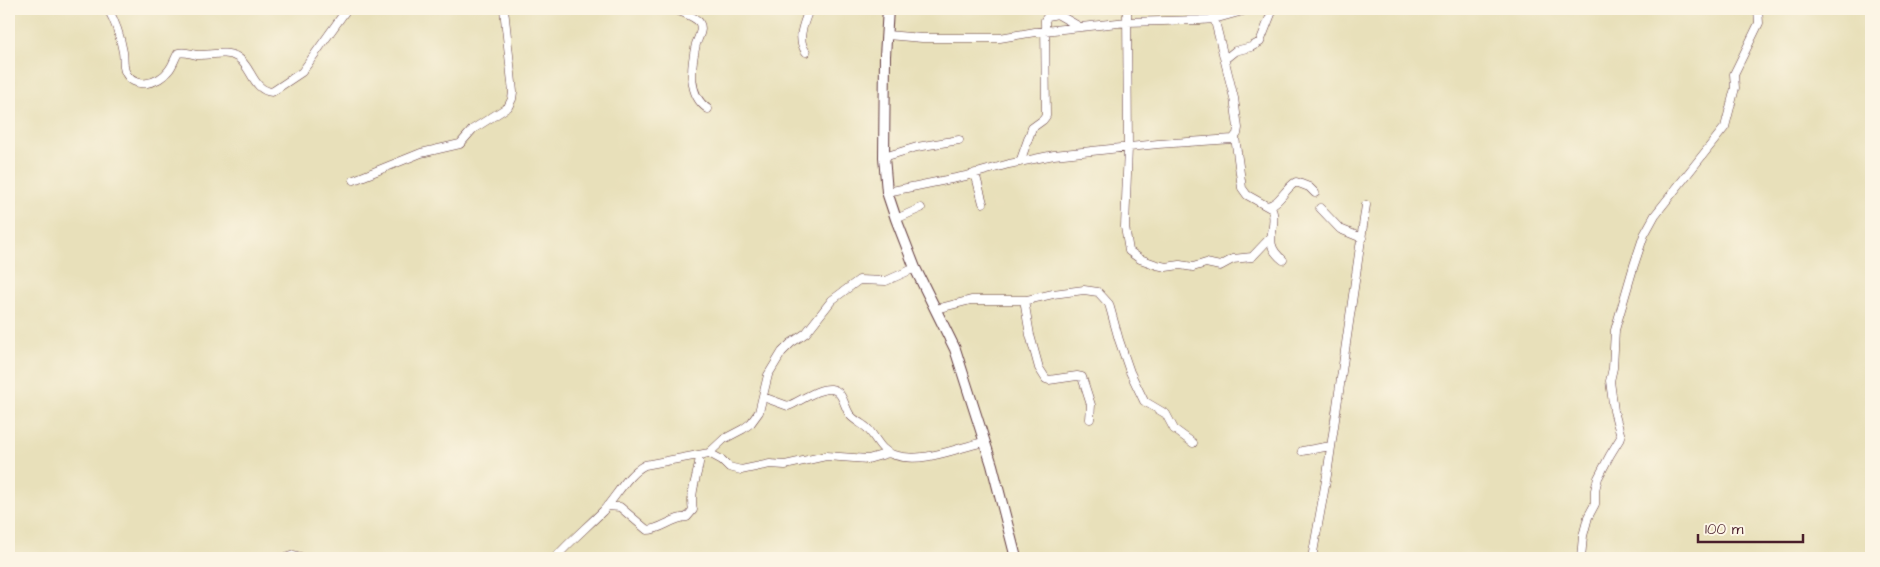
<svg xmlns="http://www.w3.org/2000/svg" width="1880" height="567" viewBox="0 0 1880 567" font-family="'Architects Daughter',sans-serif">
<rect width="100%" height="100%" fill="#fcf5e5"/>
<filter id="ink" filterUnits="userSpaceOnUse"><feTurbulence type="fractalNoise" baseFrequency=".02" numOctaves="2"/><feDisplacementMap in="SourceGraphic" scale="10" xChannelSelector="R" yChannelSelector="G"/><feConvolveMatrix kernelMatrix="1 2 1 2 8 2 1 2 1" color-interpolation-filters="sRGB"/></filter>
<filter id="wash" filterUnits="userSpaceOnUse"><feTurbulence type="fractalNoise" baseFrequency=".0096" numOctaves="4" result="noise"/><feDisplacementMap in="SourceGraphic" scale="20" xChannelSelector="R" yChannelSelector="G"/><feGaussianBlur stdDeviation="1.12" result="paint"/><feColorMatrix in="noise" values="0 0 0 0 0 0 0 0 0 0 0 0 0 0 0 0 0 1.4 0 .05"/><feComposite in="paint" operator="in"/></filter>
<g filter="url(#wash)">
<rect width="100%" height="100%" fill="#e8e0ba"/>
</g>
<g filter="url(#ink)">
<g fill="none" stroke-linecap="round" stroke-linejoin="round">
<defs>
<path id="minor" d="M108,9c8,14 12,26 15,43 1,6 0,14 2,19 8,20 34,13 44,-1 4,-5 6,-12 9,-17 7,-2 13,1 19,2 13,1 28,-5 40,2 15,9 15,33 35,35l30,-20 45,-63
M675,9c7,4 19,7 24,13 5,7 -1,16 -3,22 -5,22 -9,51 12,65
M1127,9l1,138 -3,80 4,24 11,8 17,6 9,2 14,-2 13,2 13,-4 14,3 13,-7 19,-2 19,-20
M887,35l35,3h78l35,-6 92,-10 73,-2 14,-1 36,-10h10
M806,52c-10,-14 -2,-28 3,-43
M1225,59l10,-8 16,-4 9,-5 13,-33
M1235,137l7,51 5,7 25,14c7,20 -12,33 11,51
M884,157l33,-10 42,-7
M1020,162l12,-34 11,-8 3,-4 -1,-96 3,-4 9,-2 23,13
M975,173l8,30
M354,180l67,-27 39,-9 13,-15 35,-22 4,-8 1,-7 -9,-83
M887,192l79,-16 43,-12 45,-9 104,-11 75,-5 4,-5 1,-6 -4,-30 -22,-89
M1267,206c13,-2 18,-18 29,-24l13,5 6,6
M1320,208l20,21 22,9
M896,219l25,-11
M1024,300l6,35 9,33 7,11 3,1 28,-4 5,1 9,28 -1,14
M936,309l35,-9h56l26,-6 31,-4 14,2 11,12 10,36 11,32 14,29 22,13 8,15 19,14
M763,397l25,9c13,-5 29,-18 43,-17 12,1 13,18 19,26 5,6 13,9 18,14 9,10 12,22 26,26 29,9 62,-7 90,-13
M1302,451l29,-5
M709,453l13,7 7,7 12,3 29,-6 15,1 41,-9 42,3 21,-6
M607,506l13,1 27,23c14,0 24,-12 40,-13l6,-7c-4,-19 6,-36 7,-55
M285,558l9,-3 10,3
M555,558c15,-17 32,-31 48,-47 14,-15 24,-37 42,-46l64,-12 15,-14 19,-10 8,-6 8,-11 9,-37 14,-23 9,-9 15,-10 26,-33 27,-20 27,1 29,-13
M1312,558l15,-83 39,-270
M1581,558l2,-22 5,-19 7,-13v-14l3,-12 12,-23 11,-18 -7,-26 -4,-30 3,-13 2,-38 19,-65 10,-30 11,-20 70,-88 10,-39 -1,-14 25,-51 -1,-14"/>
<path id="tertiary" d="M888,9l-3,47 -1,101 3,35 9,27 19,49 40,81 37,116 24,93"/>
</defs>
<use href="#minor" stroke="#623c40" stroke-width="9"/>
<use href="#tertiary" stroke="#623c40" stroke-width="12"/>
<use href="#minor" stroke="#fff" stroke-width="8"/>
<use href="#tertiary" stroke="#fff" stroke-width="10"/>
</g>
</g>
<rect width="1880" height="567" fill="none" stroke="#fcf5e5" stroke-width="30"/>
<path d="M1698 534v8h105v-8" fill="none" stroke="#4a1f2b" stroke-width="2.5"/>
<text x="1705" y="534" font-size="15" fill="#4a1f2b" stroke="#fcf5e5" stroke-width="4" paint-order="stroke">100 m</text>
</svg>
